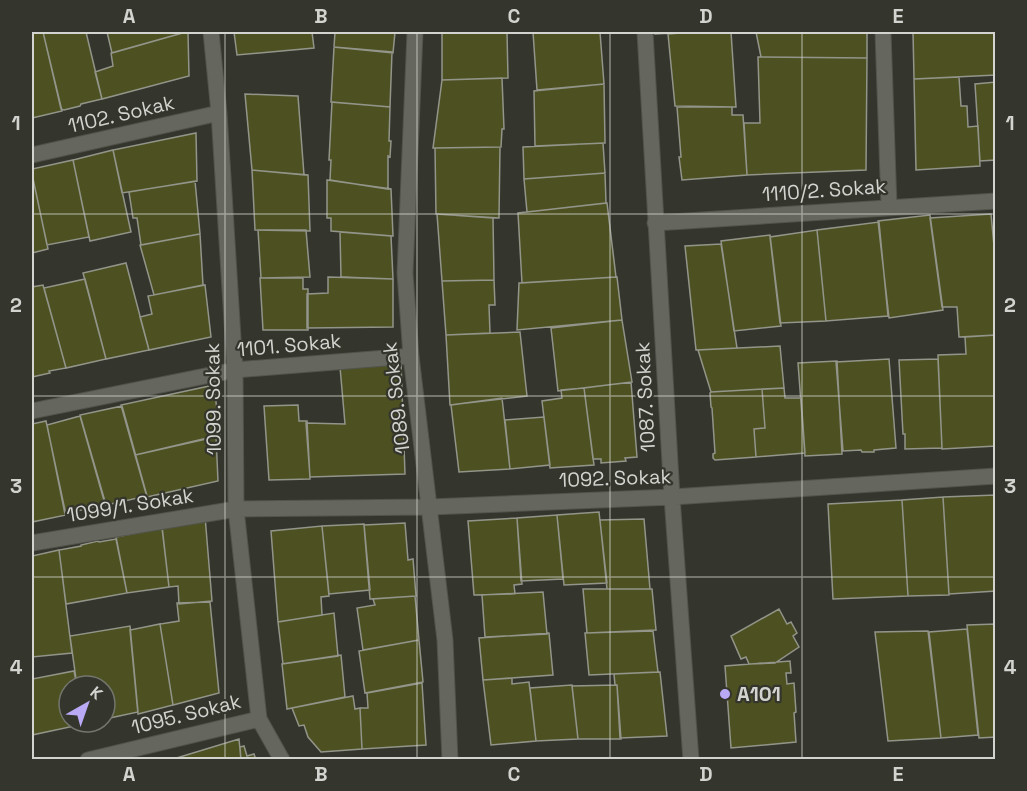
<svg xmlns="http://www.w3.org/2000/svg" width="1027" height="791" viewBox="0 0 1027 791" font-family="'Space Grotesk',sans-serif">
<rect width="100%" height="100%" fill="#34352c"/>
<path fill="#4d5121" stroke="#93958a" stroke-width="1.5" d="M32,32h11l19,79 -30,7z
M43,32h43l16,67 -21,5 -1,2 -16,4 -3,-1z
M107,32h79l-74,21z
M186,32h2l1,44 -87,23 -7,-27 18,-6 -2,-13z
M234,32h78l2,16 -77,7z
M335,32h60l-2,21 -59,-6z
M442,32h65l1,46 -66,2z
M533,32h67l4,52 -67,6z
M655,32h39l-39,2z
M694,32h37l5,75 -61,-1 -7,-72z
M756,32h111v26l-106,-1z
M913,32h83v43l-82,4z
M334,47l58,5 -2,55 -59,-5z
M758,57l109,1 -1,112 -119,5 -3,-52h16z
M959,77l2,29h6l1,21 10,-1 2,40 -64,4 -2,-91z
M502,78l2,51h-2l-1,18 -68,1 9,-68z
M996,82v78l-16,1 -5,-77z
M604,84l1,59 -70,3 -1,-55z
M245,94l53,2 6,79 -52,-5z
M332,102l58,5 -1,34h2l-1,16 -2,-1v33l-58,-9 1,-20h-2z
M677,107h55v8h11l4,60 -65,5 -3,-23h2z
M196,133l1,48 -75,12 -9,-43z
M603,143l2,30 -81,6 -1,-32z
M500,147l-1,71 -63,-4 -1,-66z
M113,150l18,82 -41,9 -17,-81z
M73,160l16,77 -42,8 -15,-71v-5z
M252,170l56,5 2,56 -55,-1z
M605,173l1,30 -79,9 -3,-33z
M32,174l16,75 -16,4z
M327,180l64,9 2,47 -62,-5v-13h-4z
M195,181l5,53 -59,11 -4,-27h-4l-4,-26z
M607,203l9,74 -94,6 -4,-70z
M437,214l56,4 1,62 -52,1z
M991,214l5,53v68l-37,2 -2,-30h-15l-12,-89z
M930,215l13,95 -54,8 -11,-97z
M879,222l9,94 -62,5 -9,-91z
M258,230h48l4,47 -49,1z
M817,230l9,91 -46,2 -10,-86z
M340,232l51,4 2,43 -52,-2z
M200,234l3,51 -49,10 -14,-50z
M770,235l11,91 -47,5 -13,-90z
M721,244l16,104 -41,2 -11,-104z
M126,263l23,87 -43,9 -23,-86z
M328,277l65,2v48l-86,1v-34l21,-1z
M617,277l5,43 -105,10 2,-47z
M260,278h43v11h5v41h-45z
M85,279l21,80 -40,9 -22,-80z
M494,280l1,25h-6l1,28 -44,2 -4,-54z
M43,285l23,83 -17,3 1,2 -18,4v-90z
M205,285l6,52 -62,13 -9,-33 12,-3 -4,-18z
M622,320l10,62 -74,9 -7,-63z
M520,332l7,64 -77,9 -4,-70z
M996,335v111l-54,3 -4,-94 28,-1 -1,-17z
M780,346l4,42 -73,4 -13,-42z
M889,359l7,89 -22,2v2h-12l-1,-2 -18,1 -7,-89z
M938,359l4,89 -37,1v-15h-2l-4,-74z
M837,361l5,93 -37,2 -7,-93z
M401,363l4,111 -95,3 -4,-54 39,1 -5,-57z
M631,382l6,75 -12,1 1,3 -25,2v-4h-8l-9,-71z
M214,385l6,51 -85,19 -14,-50z
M584,388l10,77 -44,3 -8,-67 20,-3 -1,-8z
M784,388l1,10h16l4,55 -49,4 -2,-28 11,-1 -3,-39z
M762,389l3,39 -11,1 2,28 -41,3 -2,-2v-4l2,-1 -3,-45 -1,-1 -1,-14 1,-1z
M502,398l8,71 -51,3 -8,-67z
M298,405l1,16h8l3,58 -41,1 -5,-74z
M122,406l25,90 -41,9 -26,-90z
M80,416l25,88 -40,10 -18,-89z
M544,417l6,48 -40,4 -5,-49z
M46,421l20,94 -34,7v-98z
M216,436l2,45 -71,16 -12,-42z
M996,495v96l-47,3 -6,-97z
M943,497l6,98 -41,1 -6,-96z
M902,500l6,96 -75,3 -5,-95z
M599,512l8,71 -43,2 -7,-70z
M557,515l6,64 -42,2 -4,-63z
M205,516l7,85 -33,3 -1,-18 -9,1 -7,-61z
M517,518l5,66 -8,1 1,9 -41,1 -6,-74z
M644,519l6,70h-43l-7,-69z
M405,523l3,37 5,-1 3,37 -46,3 -6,-74z
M364,524l6,66 -41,4 -7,-68z
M322,526l7,70 -8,1 1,18 -44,7 -7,-91z
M162,528l7,59 -42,6 -11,-56z
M116,539l11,54 -61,11 -7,-54 22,-4v-1l17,-4 1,1z
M59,550l13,103 -40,4v-101z
M583,589h69l4,41 -69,3z
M543,592l4,42 -62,3 -3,-42z
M415,596l4,44 -56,10 -6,-42 18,-3 -2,-6z
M210,602l9,91 -46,12 -13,-81 19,-3 -2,-18z
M779,609l8,15 4,-2 6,11 -4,3 6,11 -24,16 -26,1 -3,-7 -5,2 -10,-23z
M334,613l4,43 -55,8 -5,-42z
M160,624l13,81 -35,9 -8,-84z
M996,624v113l-17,1 -12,-113z
M130,626l8,86 -33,7v-33h-28l-7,-50z
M967,629l11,106 -37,3 -12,-106z
M653,631l5,41 -69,3 -4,-42z
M928,631l13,107 -53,3 -13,-109z
M549,633l4,42 -70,5 -4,-42z
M419,640l4,42 -58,11 -6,-42z
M341,655l4,42 -58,12 -5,-45z
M790,661l1,12h-5l1,11 7,-1 2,29 -2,1 2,29 -65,6 -6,-82z
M74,671l3,15h-8v36h15v2l-52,11v-56z
M660,672l7,64 -47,2 -3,-53h-2l-1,-11z
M512,678v6l17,-2 7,59 -45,4 -8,-65z
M422,683l4,62 -64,4 -2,-41h8l-1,-15z
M572,685l6,54 -42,2 -6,-53z
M617,685l4,54h-43l-6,-53z
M353,696l2,13 5,-1 2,41 -41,3 -13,-15 -4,-12 -5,1 -7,-18z
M239,739l2,21h-71z
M244,746l3,10 7,-2 2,6h-15l-1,-13z"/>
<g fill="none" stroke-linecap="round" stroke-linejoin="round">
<defs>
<path id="minor" d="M211,32l8,81 16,257 1,139 23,210 23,41
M415,32l-10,241 6,83 34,284 5,120
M645,32l27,465 19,263
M883,32l6,175
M32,155l187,-42
M655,223l341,-22
M32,411l203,-41 176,-14
M32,543l204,-34 194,-2 242,-10 324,-21
M88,760l171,-41"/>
</defs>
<use href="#minor" stroke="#52534c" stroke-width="17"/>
<use href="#minor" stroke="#65665d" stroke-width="15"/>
</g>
<path fill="none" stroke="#d3d4cf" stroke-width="1.5" stroke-opacity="0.55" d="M225,32v728M417,32v728M610,32v728M802,32v728M32,214h964M32,396h964M32,577h964"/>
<circle fill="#baaaf6" stroke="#34352c" stroke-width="2" cx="725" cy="694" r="6"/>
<g text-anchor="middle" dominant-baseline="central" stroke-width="4.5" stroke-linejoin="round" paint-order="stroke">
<g font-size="20" fill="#d3d4cf" stroke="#34352c">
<text transform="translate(121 114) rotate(-13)">1102. Sokak</text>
<text transform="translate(824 190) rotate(-4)">1110/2. Sokak</text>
<text transform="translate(289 345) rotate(-5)">1101. Sokak</text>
<text transform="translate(645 397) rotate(-93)">1087. Sokak</text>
<text transform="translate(396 398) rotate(-97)">1089. Sokak</text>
<text transform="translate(213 399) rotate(-91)">1099. Sokak</text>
<text transform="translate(615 478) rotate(-2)">1092. Sokak</text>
<text transform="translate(130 505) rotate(-9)">1099/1. Sokak</text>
<text transform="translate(186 714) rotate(-14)">1095. Sokak</text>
</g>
<g font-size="20" font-weight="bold" fill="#d3d4cf" stroke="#34352c" text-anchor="start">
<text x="737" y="694">A101</text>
</g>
</g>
<rect width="1027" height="791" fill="none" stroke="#34352c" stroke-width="66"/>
<g transform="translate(87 704) rotate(40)"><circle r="28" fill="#34352c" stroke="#74756d" stroke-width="1.5"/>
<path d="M0-4.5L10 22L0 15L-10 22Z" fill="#baaaf6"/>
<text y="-9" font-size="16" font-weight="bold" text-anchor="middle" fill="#d3d4cf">K</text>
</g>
<rect x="33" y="33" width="961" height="725" fill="none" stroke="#d3d4cf" stroke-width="2"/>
<g font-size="20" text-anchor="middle" font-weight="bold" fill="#d3d4cf">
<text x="129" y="23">A</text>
<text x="321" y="23">B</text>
<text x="514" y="23">C</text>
<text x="706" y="23">D</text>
<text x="898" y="23">E</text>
<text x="16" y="130">1</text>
<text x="1010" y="130">1</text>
<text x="16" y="312">2</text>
<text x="1010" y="312">2</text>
<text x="16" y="493">3</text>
<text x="1010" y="493">3</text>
<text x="16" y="674">4</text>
<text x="1010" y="674">4</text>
<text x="129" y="781">A</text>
<text x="321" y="781">B</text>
<text x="514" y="781">C</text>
<text x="706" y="781">D</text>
<text x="898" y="781">E</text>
</g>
</svg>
